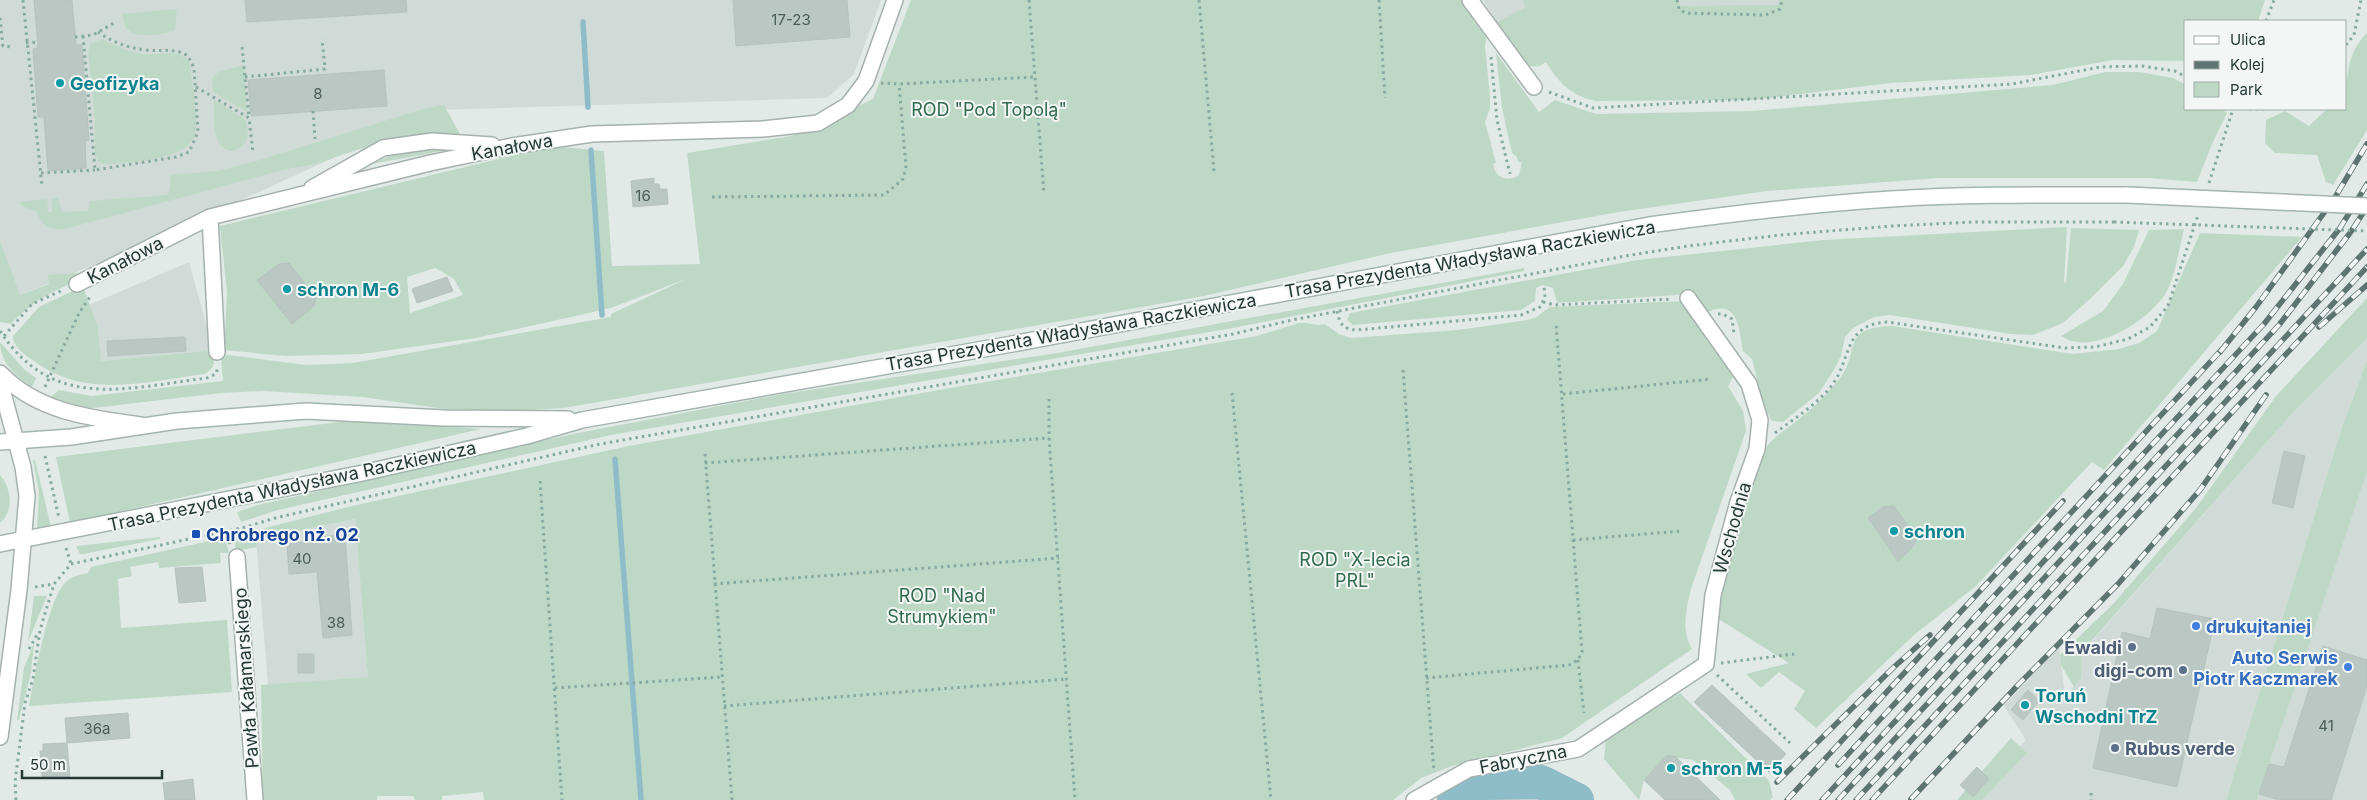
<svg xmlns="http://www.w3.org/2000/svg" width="2367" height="800" viewBox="0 0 2367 800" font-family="Inter,sans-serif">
<rect width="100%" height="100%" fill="#e2eae7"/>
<path fill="#d0dad6" d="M0,0h881l-27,74 -27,24 -389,12 -297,136 -121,49 -20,-42z
M1483,0h40l4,7 -30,15z
M1674,0h113l-1,20 -106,-4z
M189,262l25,91 -8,-2 -105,10 -3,-33 -9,-23z
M2367,338v22l-26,70 -115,370h-253l53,-60 -22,-34 55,-60 6,50 16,-18v-24l216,-246z
M2367,471v329h-110l93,-283z
M355,519l13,158 -100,8 -12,-146z
M1532,787l33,13h-95l20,-10z"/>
<path fill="#bdd9c6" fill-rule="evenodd" d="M911,0h555l21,35 -2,11 5,50v12l-5,14 11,41 -3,1c2,14 15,19 26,11l3,-13h-4l-1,-5 -5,-4 -10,-45 -6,-55 43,59 16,-12 41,14 156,-3 301,-26 52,-13h35l33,6 13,7v24h35l6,4 -15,31 -15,38 -48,-4h-210l-172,13 -148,21 -228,41 -187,43 -640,112 -55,3 -65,-2 -81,-12 -99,-6 -43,2 -128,15 -22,-2 -21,-8 9,-8 32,6 132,-15 -2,-27 85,11 47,-2 258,-46v-3l75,-35 -75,29 -135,30 -114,16 -76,2 -62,-6 3,-57 -7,-67 333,-80 51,5 8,115 88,-2 -13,-111 104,-17 16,-6 66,-31zM435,268l19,11 9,16 -53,18 -3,-36z
M1523,0h155l2,6 98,-1 1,-5h486l-7,21h-72v40l-73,-1 -82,15 -140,8 -139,17 -156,1c-25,-5 -37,-18 -50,-39 -8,6 -14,6 -22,0l-27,-40 29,-15z
M177,9l-2,21c-12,5 -38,9 -48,-1 -3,-4 -4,-10 -5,-15z
M2367,33v97l-34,55 -7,-3 -9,-27 -42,-2 -10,-10 1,-23 19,-9 24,15 18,-17h19c0,-27 0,-56 21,-76z
M102,39c12,6 26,13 40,15 18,2 36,-7 48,9 2,22 7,45 6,66 -2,33 -66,32 -91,36l-7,-4 -3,-6v-37l-7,-65 2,-9z
M244,65l3,47 -34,-20 -1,-14 6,-6z
M214,100l32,20c3,17 4,24 -14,31 -22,-2 -17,-34 -18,-51z
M444,105l16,29c-35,2 -69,5 -103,16 -26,8 -38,15 -67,18l-225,61c-17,1 -22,-3 -29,-18l-12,-4 -5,-5 28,-3 1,13h4v-13l6,-1 4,14 26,-1 2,-10 77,-6 3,-7 1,-13 47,-4 35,-9 170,-53z
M407,148h51l-86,16z
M2067,227l-3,55 2,1 5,-55 68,2 -5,17 -11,19 -32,32 -28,25 -30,12 -22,-1 -121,-19 -16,2 -21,11 -8,9 -4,19 -6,12 -16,25 -36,29 -11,-1 -8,-14 -12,-48 -9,-8c-4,-24 -6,-55 -39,-37l-13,-20 -134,9 -4,-15 -11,-3 -6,3 -1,13 -14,9 -168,15 -6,-5 3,-7 288,-53 185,-20z
M2184,229c-5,19 -8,43 -16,60 -15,30 -76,69 -107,47l42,-25 20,-27 26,-54z
M2200,233l102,4 -198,233 -12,-8 -116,124 -62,49 -98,93 -22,-19 11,-18 -26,-19 -18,16 -15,-14 43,-11 -72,-45c11,-47 23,-135 51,-173 7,-9 17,-15 26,-22 16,-12 31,-27 44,-42 24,-29 1,-54 54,-55l181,28 46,-5 20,-6 18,-12zM1893,506l24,33 -5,9 -14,12 -30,-42 15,-11z
M0,241l20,54 29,-11 -1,-9 29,-2 3,6c-29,14 -46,20 -69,45l-11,-2z
M1524,268v3l-291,57 -622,107 -333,75 -37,12 -4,-10 21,-7 320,-72 205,-39 274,-41z
M83,286l15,42 3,33 105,-10 8,2c1,10 0,17 -10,21 -61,8 -119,26 -173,-15 -7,-4 -19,-15 -18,-23l26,-29z
M2367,298v40l-70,70 -216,245v25l-7,9 -13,-22 -1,-10 53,-51 83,-96 80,-112z
M1684,301l50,74 -6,11 15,25 3,20 -55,158c-5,20 -10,41 1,60l-130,89 -110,28 -31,12 -28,22h-909l-1,-8 -41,4v4h-27l-2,-4h-36v4h-114l-2,-115 107,-8 -13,-158 -99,20 1,8 -21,4 -2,-10 3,-6 115,-29 277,-60 315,-57 313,-53 42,-13h7l12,2 7,-1 14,10 12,4 107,-8 69,-10 8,-2 15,-11z
M0,342l25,28 11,8 -4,9c-16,-10 -32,-25 -32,-45z
M2367,360v111l-110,329h-31l115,-370z
M348,421h27l106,8 -411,94 -14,-66z
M33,460h2l16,67 -14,3 2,-38z
M0,475c11,13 15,35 0,48z
M160,537v2l-77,15h-3l-4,-8z
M219,539l7,3 3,11h-9l1,10 -62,5 -1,-6 -28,5 2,9 -14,3 3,49 106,-8 5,72 -203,14c5,-25 19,-110 38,-125 5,-5 14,-6 21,-8l3,-6z
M34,596h13l-19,46 6,-45z
M34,643l-3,30 -12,47h-2l7,-52z
M1680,693l89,88 4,16 -3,3h-35l-5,-10 -37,-30 -27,-4 -22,24 -5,20 -35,-41 2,-21z
M2011,738l16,15 -45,47h-25z"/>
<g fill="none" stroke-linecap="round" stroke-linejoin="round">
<path stroke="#8fbcc9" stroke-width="5.5" d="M583,22l5,85
M591,150l11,165
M615,459l26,341"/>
<path stroke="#8fbcc9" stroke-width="34" d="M1454,800l32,-17 55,-1 36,18"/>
</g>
<path fill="#bac7c3" stroke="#b5c3be" d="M34,0h38l4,45h6l7,95 -4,1 1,27 -38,3 -4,-54h-6l-5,-68 5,-1z
M245,0h161l1,12 -160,10z
M733,0h114l3,37 -114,9z
M384,70l3,36 -136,10 -3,-36z
M654,178v6h5l1,5h7l1,15 -35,3 -2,-26z
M289,263l27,35 -2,8 -22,18 -35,-44 22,-16z
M447,277l6,14 -36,12 -5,-14z
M185,337l1,14 -78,5 -1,-15z
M2284,451l21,5 -12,52 -21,-5z
M1894,506l23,33 -5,9 -14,13 -30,-43 15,-11z
M345,535l7,100 -29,3 -6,-66 -28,2 -2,-30 28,-3v-4z
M202,567l4,34 -27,2 -4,-35z
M2157,608l58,11 -38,168 -84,-19 29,-136 28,7z
M2323,646l44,14v26l-36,114h-52l-20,-6 10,-30 15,3z
M298,654h16v19h-16z
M1712,685l74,69 -17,18 -75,-70z
M2028,690l11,11 -16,19 -12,-10z
M128,713l2,25 -63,5 -2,-25z
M67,743l3,35 -28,-1 -2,-26h3v-7z
M1666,756h9l45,44h-55l-21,-20z
M1977,767l12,12 -16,18 -13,-12z
M193,779l2,21h-30l-2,-17z"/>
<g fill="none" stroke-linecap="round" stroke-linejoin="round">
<defs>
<path id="minor" d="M1470,0l64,87
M312,188l71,-40 49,-7 60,4
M210,217l7,135
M77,284l133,-67 220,-54 82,-17 80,-12 171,-5 55,-6 30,-18 18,-24 29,-81
M237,557l18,243
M1414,800l55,-31 109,-20 128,-85 7,-69 25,-93 19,-53 3,-29 -11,-36 -61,-86"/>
<path id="tertiary" d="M0,373c37,39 90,45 141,52
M0,382l23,85 4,29 -8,94 -19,147"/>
<path id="secondary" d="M0,442l71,-5 106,-16 129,-10 138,7 124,1
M0,544l358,-70 169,-38 55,-16 430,-76 637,-119c80,-11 161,-21 242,-26 78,-5 157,-4 236,-4"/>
</defs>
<use href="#minor" stroke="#a5b1ae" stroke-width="18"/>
<use href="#tertiary" stroke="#a5b1ae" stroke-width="18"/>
<use href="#secondary" stroke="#a2b5af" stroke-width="18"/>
<path stroke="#86aaa1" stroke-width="3" stroke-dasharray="2.5 4" stroke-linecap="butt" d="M23,0l19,186
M1029,0l15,194
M1199,0l15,171
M1379,0l6,98
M1677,0l2,9 6,4 81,2 14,-6 2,-9
M0,18l3,28 8,1
M2266,21l8,-21
M83,36l12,134 81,-13 13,-5 9,-20 -4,-64 -6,-12c-15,-9 -26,-4 -42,-6 -18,-2 -34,-8 -48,-18
M75,37l18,-2 21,-12
M26,43l11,-1
M2346,45l8,-10 7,-35
M242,47l7,70
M1491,57l6,63 13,54
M245,77l80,-8 -3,-30
M881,83l18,1 136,-7
M196,87l53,31 4,35
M1549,92l44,16 419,-24 88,-17 42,-1 33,5 11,6
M2249,109h18
M313,111l2,28
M41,173l54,-3
M2209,183l24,-74
M712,197l172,-2 19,-16 3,-12 -7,-83
M1543,302l12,3 117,-6
M1337,311c3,14 6,18 20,19l164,-15 19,-8 5,-10 -1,-11
M1718,314h5l9,5 2,15
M0,331c53,81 126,57 207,47l9,-4 2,-7
M4,336l28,-32 31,-14
M1403,370l31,402
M45,387l34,-74 11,-16
M1232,393l39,407
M1563,394l148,-15
M1049,399v39l26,362
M1775,433c19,-14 39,-27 54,-44 24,-28 12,-64 58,-67l178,26 30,-1 33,-8 22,-12 18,-21 30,-91
M705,454l27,346
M45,456l14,62
M705,463l344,-25
M540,481l22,319
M226,530l4,14
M1573,540l109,-9
M66,548l5,16
M714,584l345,-26
M35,587l19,-3 17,-20 175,-37 29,-9 325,-74 633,-110 59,-14 333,-64 63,-10 92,-11 112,-9 81,-4h141
M29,649l9,-16
M1578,660l6,53
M1721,663l73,-9
M1717,675l73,68
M1426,678l143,-13 9,-5 4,-8 -26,-328
M555,688l167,-11
M724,706l342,-27
M2091,793v7
M16,800l-1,-18 10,-79 8,-24 7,-49 14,-46"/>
<use href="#minor" stroke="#fff" stroke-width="15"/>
<use href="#tertiary" stroke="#fff" stroke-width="15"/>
<use href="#secondary" stroke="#fff" stroke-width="15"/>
<defs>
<path id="rail" d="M2319,327l48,-42
M2220,352l36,-45 78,-108 33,-55
M1838,765l386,-418
M1777,782l117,-115 36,-32
M1911,799l108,-115 99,-100 82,-94 66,-95
M1787,800l276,-299
M1822,800l442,-476 76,-96 27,-44
M1838,800l441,-475 71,-92 17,-26
M1856,800l511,-551
M1872,800l495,-533"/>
</defs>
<use href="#rail" stroke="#5e7470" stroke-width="5.5"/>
<use href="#rail" stroke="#f2f7f5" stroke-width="4" stroke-dasharray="11" stroke-linecap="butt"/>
<defs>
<path id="secondary-bridge" d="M2127,195l240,11"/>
</defs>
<use href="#secondary-bridge" stroke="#a2b5af" stroke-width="18" stroke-linecap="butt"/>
<path stroke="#86aaa1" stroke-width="3" stroke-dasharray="2.5 4" stroke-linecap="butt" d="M2114,222l253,9"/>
<use href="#secondary-bridge" stroke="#fff" stroke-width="15"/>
</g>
<g fill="#0f9aa8" stroke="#f2f7f5" stroke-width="2">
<circle cx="60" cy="83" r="5"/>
<circle cx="287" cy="289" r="5"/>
<circle cx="1894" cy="531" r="5"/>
<circle cx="2025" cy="705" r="5"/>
<circle cx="1671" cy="768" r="5"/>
</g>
<rect fill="#1a4fb4" stroke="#f2f7f5" stroke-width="2" x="191" y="529" width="10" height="10" rx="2.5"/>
<g fill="#3f7fe0" stroke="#f2f7f5" stroke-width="2">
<circle cx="2196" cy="626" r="5"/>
<circle cx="2348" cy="667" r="5"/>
</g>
<g fill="#5c6f8a" stroke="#f2f7f5" stroke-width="2">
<circle cx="2132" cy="647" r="5"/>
<circle cx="2183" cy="670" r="5"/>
<circle cx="2115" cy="748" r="5"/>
</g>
<g text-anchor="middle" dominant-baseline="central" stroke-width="4" stroke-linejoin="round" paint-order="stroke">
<g font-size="15" fill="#4a5c58">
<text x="791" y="19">17-23</text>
<text x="318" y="93">8</text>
<text x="643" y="195">16</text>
<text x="302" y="558">40</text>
<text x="336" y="622">38</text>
<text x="2326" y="725">41</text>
<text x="97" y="728">36a</text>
</g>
<g font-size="18" font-weight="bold" fill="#0d838f" stroke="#f2f7f5" text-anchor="start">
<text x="70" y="83">Geofizyka</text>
<text x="297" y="289">schron M-6</text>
<text x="1904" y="531">schron</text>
<text x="2035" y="695">Toruń<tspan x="2035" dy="21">Wschodni TrZ</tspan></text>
<text x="1681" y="768">schron M-5</text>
</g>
<g font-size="18" fill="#336b4d" stroke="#f2f7f5">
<text x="989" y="109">ROD "Pod Topolą"</text>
<text x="1355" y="559">ROD "X-lecia<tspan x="1355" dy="21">PRL"</tspan></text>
<text x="942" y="595">ROD "Nad<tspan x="942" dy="21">Strumykiem"</tspan></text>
</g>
<g font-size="18" fill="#243935" stroke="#f2f7f5">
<text transform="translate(512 147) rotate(-10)">Kanałowa</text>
<text transform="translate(1470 259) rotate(-10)">Trasa Prezydenta Władysława Raczkiewicza</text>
<text transform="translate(125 260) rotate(-27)">Kanałowa</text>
<text transform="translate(1071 332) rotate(-10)">Trasa Prezydenta Władysława Raczkiewicza</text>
<text transform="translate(292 486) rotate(-12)">Trasa Prezydenta Władysława Raczkiewicza</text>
<text transform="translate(1732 528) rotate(-74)">Wschodnia</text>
<text transform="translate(246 678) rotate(-94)">Pawła Kałamarskiego</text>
<text transform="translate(1523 759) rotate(-11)">Fabryczna</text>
</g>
<g font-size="18" font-weight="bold" fill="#164399" stroke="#f2f7f5" text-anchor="start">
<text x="206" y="534">Chrobrego nż. 02</text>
</g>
<g font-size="18" font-weight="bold" fill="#366cbe" stroke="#f2f7f5" text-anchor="start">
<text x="2206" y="626">drukujtaniej</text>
<text x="2338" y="657" text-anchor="end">Auto Serwis<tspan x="2338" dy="21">Piotr Kaczmarek</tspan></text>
</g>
<g font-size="18" font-weight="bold" fill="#4e5e75" stroke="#f2f7f5" text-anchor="end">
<text x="2122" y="647">Ewaldi</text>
<text x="2173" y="670">digi-com</text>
<text x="2125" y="748" text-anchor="start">Rubus verde</text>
</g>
</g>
<rect x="2184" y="20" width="162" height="90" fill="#f2f7f5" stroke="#a0aba8"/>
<rect x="2194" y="36" width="25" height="8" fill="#ffffff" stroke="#a0aba8"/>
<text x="2230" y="45" font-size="15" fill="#243935">Ulica</text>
<rect x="2194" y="61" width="25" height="8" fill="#5e7470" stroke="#a0aba8"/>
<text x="2230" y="70" font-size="15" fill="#243935">Kolej</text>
<rect x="2194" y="82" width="25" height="15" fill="#bdd9c6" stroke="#a0aba8"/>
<text x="2230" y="95" font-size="15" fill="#243935">Park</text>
<path d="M22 770v8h140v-8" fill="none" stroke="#243935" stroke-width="2.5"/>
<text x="30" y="770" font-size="15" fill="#243935" stroke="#f2f7f5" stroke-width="4" paint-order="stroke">50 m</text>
</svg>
